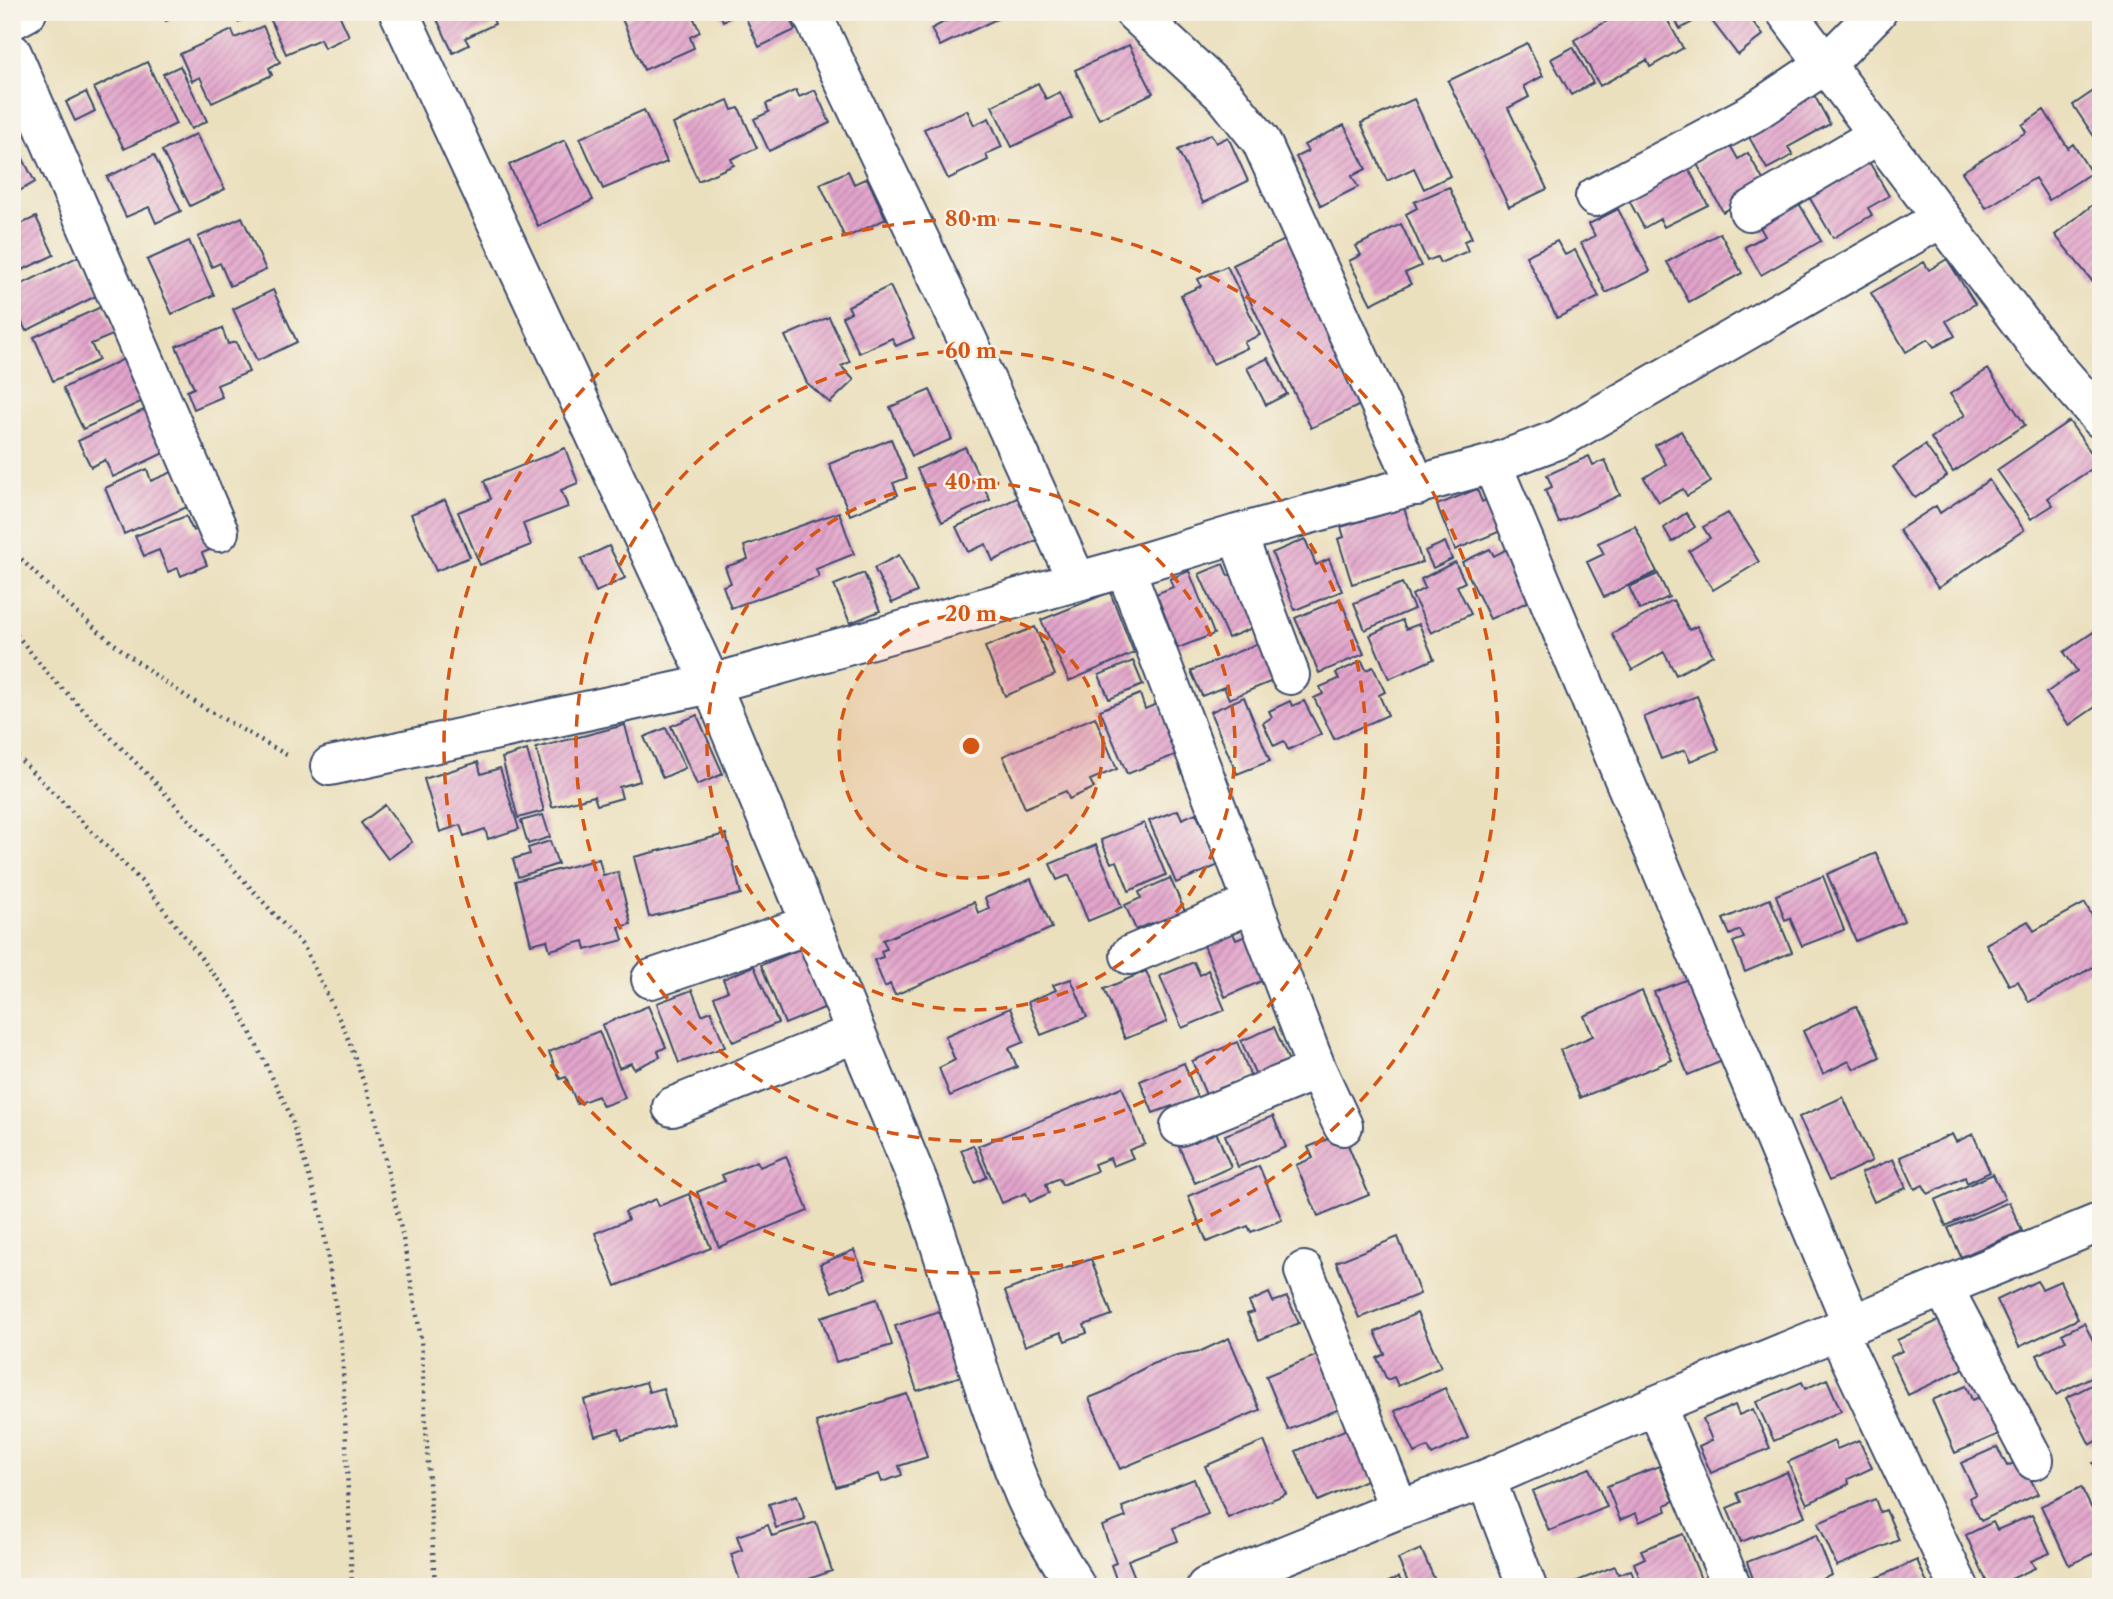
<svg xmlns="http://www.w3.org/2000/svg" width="2113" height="1599" viewBox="0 0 2113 1599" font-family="'Libre Caslon Text',serif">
<defs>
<pattern id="building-hatch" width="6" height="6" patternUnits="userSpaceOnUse" patternTransform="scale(1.75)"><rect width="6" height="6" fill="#e3a4cb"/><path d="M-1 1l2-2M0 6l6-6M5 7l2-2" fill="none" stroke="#b786a8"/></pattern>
</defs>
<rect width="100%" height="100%" fill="#f7f3e8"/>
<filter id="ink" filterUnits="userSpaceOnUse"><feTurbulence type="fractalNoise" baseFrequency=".0143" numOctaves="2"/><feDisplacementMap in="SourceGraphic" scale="14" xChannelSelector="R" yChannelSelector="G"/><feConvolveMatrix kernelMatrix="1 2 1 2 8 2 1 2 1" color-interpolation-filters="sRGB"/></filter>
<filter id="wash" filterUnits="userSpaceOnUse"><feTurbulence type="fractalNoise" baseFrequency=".00686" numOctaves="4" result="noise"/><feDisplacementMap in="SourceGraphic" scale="28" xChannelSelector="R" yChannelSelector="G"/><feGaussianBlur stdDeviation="1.57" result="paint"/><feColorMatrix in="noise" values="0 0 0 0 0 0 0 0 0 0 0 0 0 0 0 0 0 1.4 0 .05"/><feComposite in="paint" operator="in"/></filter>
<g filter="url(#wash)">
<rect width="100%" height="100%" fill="#ebe0be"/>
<g id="blocks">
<path fill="url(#building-hatch)" d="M162,12h22l-18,9z
M233,12h24l-19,10z
M272,12h66l11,24 -25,12 -4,-9 -34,15 -18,-40z
M437,12h53l5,12 -30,14 4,7 -16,8 -19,-40z
M638,12h53l9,20 -10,5 4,11 -50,22 -22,-51z
M719,12h23l-19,9z
M743,12h44l8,18 -36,17z
M941,12h60l2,4 -63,30 -9,-17 15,-8z
M1623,12h40l20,36 -33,19 -3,-7 -47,26 -26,-46z
M1671,12h21l4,8 -16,9z
M1705,12h52l3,5 -7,5 10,13 -25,20z
M263,26l17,36 -11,6 3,7 -60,28 -12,-26 -8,4 -12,-27 52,-24 3,8z
M1527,43l16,33 -19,10 5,11 -21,11 39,81 -38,18 -61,-126z
M1129,45l24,48 -54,26 -24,-49z
M1573,47l20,36 -22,12 -20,-36z
M147,62l29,62 -52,25 -30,-61z
M180,66l27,55 -16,8 -28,-55z
M1038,83l8,16 14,-7 12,26 -60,29 -20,-41z
M2101,86v61l-28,-42z
M796,90l3,7 16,-7 15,33 -61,28 -15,-32 15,-7 -3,-8z
M86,92l9,19 -20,10 -9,-19z
M1813,93l17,31 -42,23 5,8 -26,14 -22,-39z
M1414,99l36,77 -26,13 -10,-21 -27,13 -26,-58z
M728,100l4,10 7,-2 18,40 -26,11 3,6 -36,16 -25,-57z
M644,110l23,52 -64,27 -23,-51z
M967,110l7,15 15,-7 13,29 -16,7 2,6 -40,19 -24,-50z
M2044,110l24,38 5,-4 18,29 -42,27 -14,-22 -49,30 -24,-36 64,-40 -4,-7z
M1344,125l22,44 -14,7 6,11 -37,19 -25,-49 12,-6 -4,-6z
M196,134l29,55 -35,17 -28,-55z
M1211,134l5,9 12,-6 20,44 -45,22 -25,-53z
M565,140l28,60 -55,26 -29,-61z
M15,143l20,39 -23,13v-50z
M1730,145l8,14 10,-6 19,34 -44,25 -26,-48z
M154,155l27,56 -25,12 -7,-16 -23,10 -19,-40z
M1868,160l21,36 -21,12 4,7 -39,23 -25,-43z
M1686,164l22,41 -44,22 -4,-8 -16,9 -18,-33z
M848,171l6,13 13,-6 19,41 -41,19 -25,-54z
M1449,187l23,51 -8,3 4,10 -28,12 -3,-6 -10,4 -21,-47 11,-6 -3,-6z
M2101,198v78l-8,6 -38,-47z
M1797,200l24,41 -60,34 -16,-28 20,-11 -8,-14z
M1618,209l32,62 -44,22 -25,-50 14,-7 -6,-12z
M36,217l18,38 -42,20v-47z
M242,217l24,53 -36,16 -10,-23 -8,4 -14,-30z
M1401,224l20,42 -16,7 6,11 -40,20 -22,-43 12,-6 -5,-9z
M1720,233l22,40 -53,29 -22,-40z
M1289,238l78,164 -56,26 -78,-163z
M189,241l25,54 -42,19 -25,-54z
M1557,241l8,14 10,-5 24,47 -42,21 -31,-62z
M81,255l19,39 -74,37 -14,-29v-13z
M1947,259l28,45 -29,17 9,15 -21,11 -6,-8 -22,13 -35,-59 53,-31 5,8z
M1227,266l33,69 -16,7 3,6 -34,16 -32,-69 20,-9 -3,-7z
M890,286l24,52 -18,8 -4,-8 -33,15 -17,-36 9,-5 -3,-6z
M273,290l24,52 -40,19 -24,-52z
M103,306l12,28 -24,10 8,16 -46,21 -19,-44z
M829,317l21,45 -9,4 13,14 -24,23 -23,-20 -22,-47z
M222,328l6,16 8,-2 13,30 -32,13 5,12 -28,12 -7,-18 7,-3 -18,-42z
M128,357l19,42 -64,30 -20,-41z
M1268,358l19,36 -21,11 -19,-37z
M1988,369l37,56 -72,47 -22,-34 34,-23 -15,-21z
M930,390l22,49 -40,17 -22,-49z
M148,408l20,43 -55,26 -8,-17 -14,7 -13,-26z
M2069,421l30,43 -51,34 5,7 -22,14 -34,-49z
M1681,431l30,51 -24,14 -4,-7 -24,13 -15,-24 22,-14 -11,-19z
M891,439l16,39 -14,5 5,12 -48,20 -21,-51z
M1925,445l22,31 -32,22 -22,-31z
M965,447l25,53 -48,22 -25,-53z
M565,448l13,35 -17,7 7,17 -45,17 8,21 -51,20 -22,-53 33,-13 -7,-18z
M1589,456l4,9 12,-5 15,35 -61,28 -14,-33 7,-3 -5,-12z
M147,469l4,12 21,-9 15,35 -63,27 -19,-46z
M1989,480l35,50 -86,58 -39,-58 37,-24 4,7z
M1477,489l5,13 13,-6 13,32 -53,22 -18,-45z
M1021,496l20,42 -48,23 -7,-17 -18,8 -12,-25z
M445,500l25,57 -34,14 -25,-57z
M1404,508l18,54 -70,22 -14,-45 6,-2 -3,-10z
M839,512l15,42 -38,15 3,8 -88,31 -8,-22 8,-3 -6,-16 23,-8 -4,-13z
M1686,513l9,14 -23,15 -8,-14z
M1728,513l31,49 -46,28 -24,-39 21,-13 -7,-11z
M186,516l7,15 9,-4 10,22 -10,4 5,12 -26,11 -3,-8 -10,4 -9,-22 -15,6 -9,-20z
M1635,526l22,46 -53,25 -17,-35 17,-8 -6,-11z
M1305,539l11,26 13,-6 13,32 -47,19 -23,-57z
M1445,542l7,17 -19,9 -8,-17z
M609,546l16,32 -29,14 -15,-33z
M1509,548l25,51 -44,20 -28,-57 28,-13 4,7z
M899,555l18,37 -25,11 -18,-35z
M1455,562l10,20 -8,4 14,28 -40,19 -19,-38 13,-7 -4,-9z
M1223,564l5,12 13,-6 23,53 -36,15 -29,-64z
M1189,571l25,63 -36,14 -22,-54 17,-7 -3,-8z
M864,573l16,38 -30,12 -16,-38z
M1658,574l11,23 -29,13 -11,-23z
M1402,583l12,26 -49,21 -11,-27z
M1110,592l24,61 -65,28 -28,-61z
M1340,599l24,55 -45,19 -24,-55z
M1673,600l16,30 8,-4 16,29 -37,20 -12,-23 -32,18 -20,-36z
M1402,620l4,9 13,-5 15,35 -45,20 -19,-44z
M1035,627l20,48 -50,21 -20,-49z
M2101,627v76l-32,22 -23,-32 31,-22 -13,-19z
M1266,640l16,37 -53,22 -5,-12 -22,9 -11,-25z
M1133,661l10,24 -34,14 -10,-24z
M1362,661l4,9 7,-3 12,25 -6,3 9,20 -54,24 -20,-41 9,-4 -3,-7 19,-8 -3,-6z
M1140,694l5,15 14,-6 21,50 -53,21 -27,-64z
M1697,696l22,54 -29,11 -5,-11 -24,9 -17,-42z
M1244,697l26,64 -33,13 -27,-62z
M1290,701l2,5 12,-5 17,33 -33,16 -4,-9 -10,5 -11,-23 9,-6 -3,-6z
M697,715l26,59 -26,11 -26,-59z
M1095,717l22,52 -27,11 4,8 -25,11 -3,-8 -41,17 -22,-52z
M625,725l15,56 -21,6 3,11 -25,7 -3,-9 -42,11 -16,-59z
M666,728l19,40 -22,10 -19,-41z
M527,750l17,61 -26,7 -16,-60z
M478,762l3,12 19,-6 19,61 -31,10 -3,-10 -21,7 -4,-11 -20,7 -16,-53z
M385,805l27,37 -24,17 -27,-36z
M1178,810l4,9 14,-6 23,52 -43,18 -27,-62z
M543,815l7,22 -22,7 -7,-23z
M1144,823l22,52 -37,16 -12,-30 -6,2 -10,-23z
M726,834l15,60 -92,23 -15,-60z
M550,841l8,23 -40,13 -5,-18 17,-5 -2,-6z
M1096,845l26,62 -34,14 -19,-46 -12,5 -7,-16z
M1876,853l28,68 -48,20 -29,-67z
M599,859l4,16 15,-3 13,52 -12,3 4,13 -37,10 -2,-9 -34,9 -3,-10 -16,4 -16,-63z
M1823,876l21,54 -42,16 -12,-28 -5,2 -9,-25z
M1170,878l16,36 -32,14 -2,-5 -16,7 -11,-25 16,-7 -2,-6z
M1031,879l21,49 -157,67 -5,-11 -5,3 -11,-27 9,-3 -2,-6 6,-2 -4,-9 91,-38 4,11 11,-5 -4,-10z
M1770,899l22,53 -47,20 -12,-30 11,-4 -4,-8 -10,5 -7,-16z
M2085,903l16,29v31l-72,39 -11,-21 -9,4 -23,-41 42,-23 6,10z
M1232,931l4,9 10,-4 18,44 -39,17 -22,-54z
M805,947l24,59 -44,18 -24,-59z
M1194,962l6,13 8,-5 17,40 -43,18 -22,-52z
M754,966l24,57 -45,19 -19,-45 14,-6 -5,-12z
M1146,971l21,51 -42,17 -21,-50z
M1691,978l34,82 -37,15 -34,-83z
M1071,979l16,38 -46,18 -13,-33 28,-12 -3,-5z
M692,990l10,25 9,-4 14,36 -46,16 -22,-60z
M1642,991l30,69 -92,38 -20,-48 33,-14 -9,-20z
M648,1006l18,41 -8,4 2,6 -26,12 -3,-6 -12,5 -17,-43z
M1856,1006l24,51 -26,12 -5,-8 -26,13 -20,-43z
M1010,1008l14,34 -15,6 8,19 -67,29 -11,-28 16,-8 -10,-24z
M1274,1027l17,39 -33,14 -17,-39z
M599,1031l26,67 -22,8 -5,-10 -21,8 -11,-27 -6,2 -11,-27z
M1237,1042l14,35 -45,18 -14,-34z
M1184,1063l16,42 -24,10 -4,-9 -19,7 -13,-32z
M1122,1087l23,57 -16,6 4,8 -20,8 -3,-8 -16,6 3,7 -35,14 -3,-7 -13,6 3,9 -19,9 -4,-9 -24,10 -24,-57z
M1843,1097l29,64 -43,20 -30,-64z
M1273,1116l13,31 -48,20 -13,-32z
M1213,1125l18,42 -36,16 -19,-43z
M1343,1133l26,62 -51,21 -22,-51 17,-7 -5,-11z
M1952,1134l4,8 17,-8 17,38 -23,11 -2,-6 -37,17 -5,-9 -8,4 -15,-32z
M973,1145l14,32 -12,6 -14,-33z
M786,1156l22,55 -89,36 -22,-55 28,-11 -3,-6 35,-14 3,6z
M1893,1159l13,29 -32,14 -13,-29z
M1259,1166l23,54 -31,12 -3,-6 -41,16 -19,-46z
M1993,1174l12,25 -59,27 -11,-26z
M689,1194l22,54 -95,38 -21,-53 33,-13 -3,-8 31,-13 3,7z
M2009,1202l13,29 -61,26 -13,-29z
M1398,1237l22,57 -61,24 -23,-56z
M854,1250l12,28 -34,14 -12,-28z
M1091,1259l21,56 -28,10 3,8 -22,8 -4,-9 -36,14 -20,-55z
M2037,1281l5,8 18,-8 18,38 -59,28 -22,-47z
M1269,1293l4,9 14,-5 12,26 -40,17 -12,-26 7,-2 -5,-10z
M877,1299l15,46 -56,17 -15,-45z
M939,1311l22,65 -44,15 -22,-65z
M1417,1313l24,54 -43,19 -4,-9 -7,3 -10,-22 8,-4 -10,-22z
M1946,1317l23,49 -61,29 -18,-38 12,-6 -5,-11z
M2084,1323l17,33v16l-45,23 -19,-40 29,-15 -4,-6z
M1229,1338l31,72 -140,59 -31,-71 22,-9 18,-13 23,-12 25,-9 24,-4z
M1320,1354l22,54 -54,22 -22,-54z
M1827,1379l14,32 -67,30 -18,-39 46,-20 3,7z
M2099,1381l2,3v55l-11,6 -24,-47z
M646,1382l3,10 14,-4 10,37 -51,15 -3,-11 -24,7 -11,-36z
M1966,1386l6,14 18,-7 16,38 -51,22 -23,-53z
M1445,1388l23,50 -36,17 -4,-8 -13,6 -20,-42z
M907,1394l20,63 -28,9 3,9 -20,7 -3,-8 -43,13 -20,-65z
M1735,1405l4,10 14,-6 17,39 -59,25 -12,-27 13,-6 -9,-21z
M1349,1428l22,50 -53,23 -22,-50z
M1859,1440l13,28 -24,11 1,5 -42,20 -19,-42 46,-21 3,8z
M1264,1441l22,53 -58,24 -23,-52z
M1997,1447l10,19 14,-6 17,34 -57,27 -12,-23 7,-4 -15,-31z
M2101,1460v21l-8,-18z
M1659,1466l15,35 -9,4 2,6 -28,11 -3,-9 -16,7 -13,-34z
M1590,1468l17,39 -58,24 -17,-40z
M1787,1472l18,44 -64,26 -14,-34 14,-6 -4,-9z
M1194,1479l14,35 -35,14 5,13 -50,19 9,23 -9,4h-9l-8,-22 5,-2 -14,-37 24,-9 -4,-10z
M2081,1487l20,40v23l-32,15 -28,-59z
M797,1495l8,24 -29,9 -7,-24z
M1875,1499l5,13 6,-2 13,30 -62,26 -19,-43z
M2032,1515l18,38 -19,8 4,7 -41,19h-5l-23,-52 27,-13 4,8z
M816,1522l16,49 -46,16h-32l-1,-4 -11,4 -11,-33 11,-4 -5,-14 31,-11 4,11z
M1683,1534l19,48 -13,5h-46l-9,-24 11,-5 -4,-8z
M1816,1535l16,40 -30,12h-46l-9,-25z
M1421,1549l17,38h-28l-12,-28z
M1917,1560l12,27h-73z
M1615,1566l3,8 13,-4 6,17h-64l-1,-4z
M1399,1577l4,10h-25z"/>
</g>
</g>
<g filter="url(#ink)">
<use href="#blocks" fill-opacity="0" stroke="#3a4a6c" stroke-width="2"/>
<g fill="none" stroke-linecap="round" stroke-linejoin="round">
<defs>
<path id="minor" d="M399,12l312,672 213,512c34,99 59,201 100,298 13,31 35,63 52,93
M811,12l157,329 109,240
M1134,12l91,84 36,45 156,345
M1786,12l255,338 60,69
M12,20l15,-8
M12,53l207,479
M1595,197l156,-83 75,-50 51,-52
M1749,211l129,-76
M1492,464l360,860
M1237,534l53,141
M1125,568l192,502 26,56
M330,766l381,-82 414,-116 112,-34 255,-70 67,-25 381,-220
M1130,955l124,-52
M651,979l160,-55
M672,1107l184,-74
M1180,1126l137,-56
M1304,1271l95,238
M1943,1287l91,173
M1837,1331l122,256
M1656,1405l76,182
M1486,1479l41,108
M1206,1587l193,-78 87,-30 170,-74 445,-183"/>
</defs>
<use href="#minor" stroke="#3a4a6c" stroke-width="42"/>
<path stroke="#3a4a6c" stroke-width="4.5" stroke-dasharray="2 5" stroke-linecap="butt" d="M12,549c49,54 119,112 180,151 30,19 62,36 93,54l6,2
M12,629l36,45 105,106 151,167 42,86 28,78 28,122 19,105 14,249
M12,751l133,134 91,118 53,109 32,102 21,133 10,240"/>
<use href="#minor" stroke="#fff" stroke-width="38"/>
</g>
</g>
<circle cx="971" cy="746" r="132" fill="#d45514" fill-opacity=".12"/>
<g fill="none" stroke="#d45514" stroke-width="3.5" stroke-dasharray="12 9">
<circle cx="971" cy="746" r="132"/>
<circle cx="971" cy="746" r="264"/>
<circle cx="971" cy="746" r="395"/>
<circle cx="971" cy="746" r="527"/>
</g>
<circle cx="971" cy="746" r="10" fill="#d45514" stroke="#f7f3e8" stroke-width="3.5"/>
<g font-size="21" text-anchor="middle" font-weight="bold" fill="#d45514" stroke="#f7f3e8" stroke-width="5" stroke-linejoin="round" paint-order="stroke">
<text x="971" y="226">80 m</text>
<text x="971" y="358">60 m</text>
<text x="971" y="489">40 m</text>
<text x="971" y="621">20 m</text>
</g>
<rect width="2113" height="1599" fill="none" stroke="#f7f3e8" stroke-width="42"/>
</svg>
